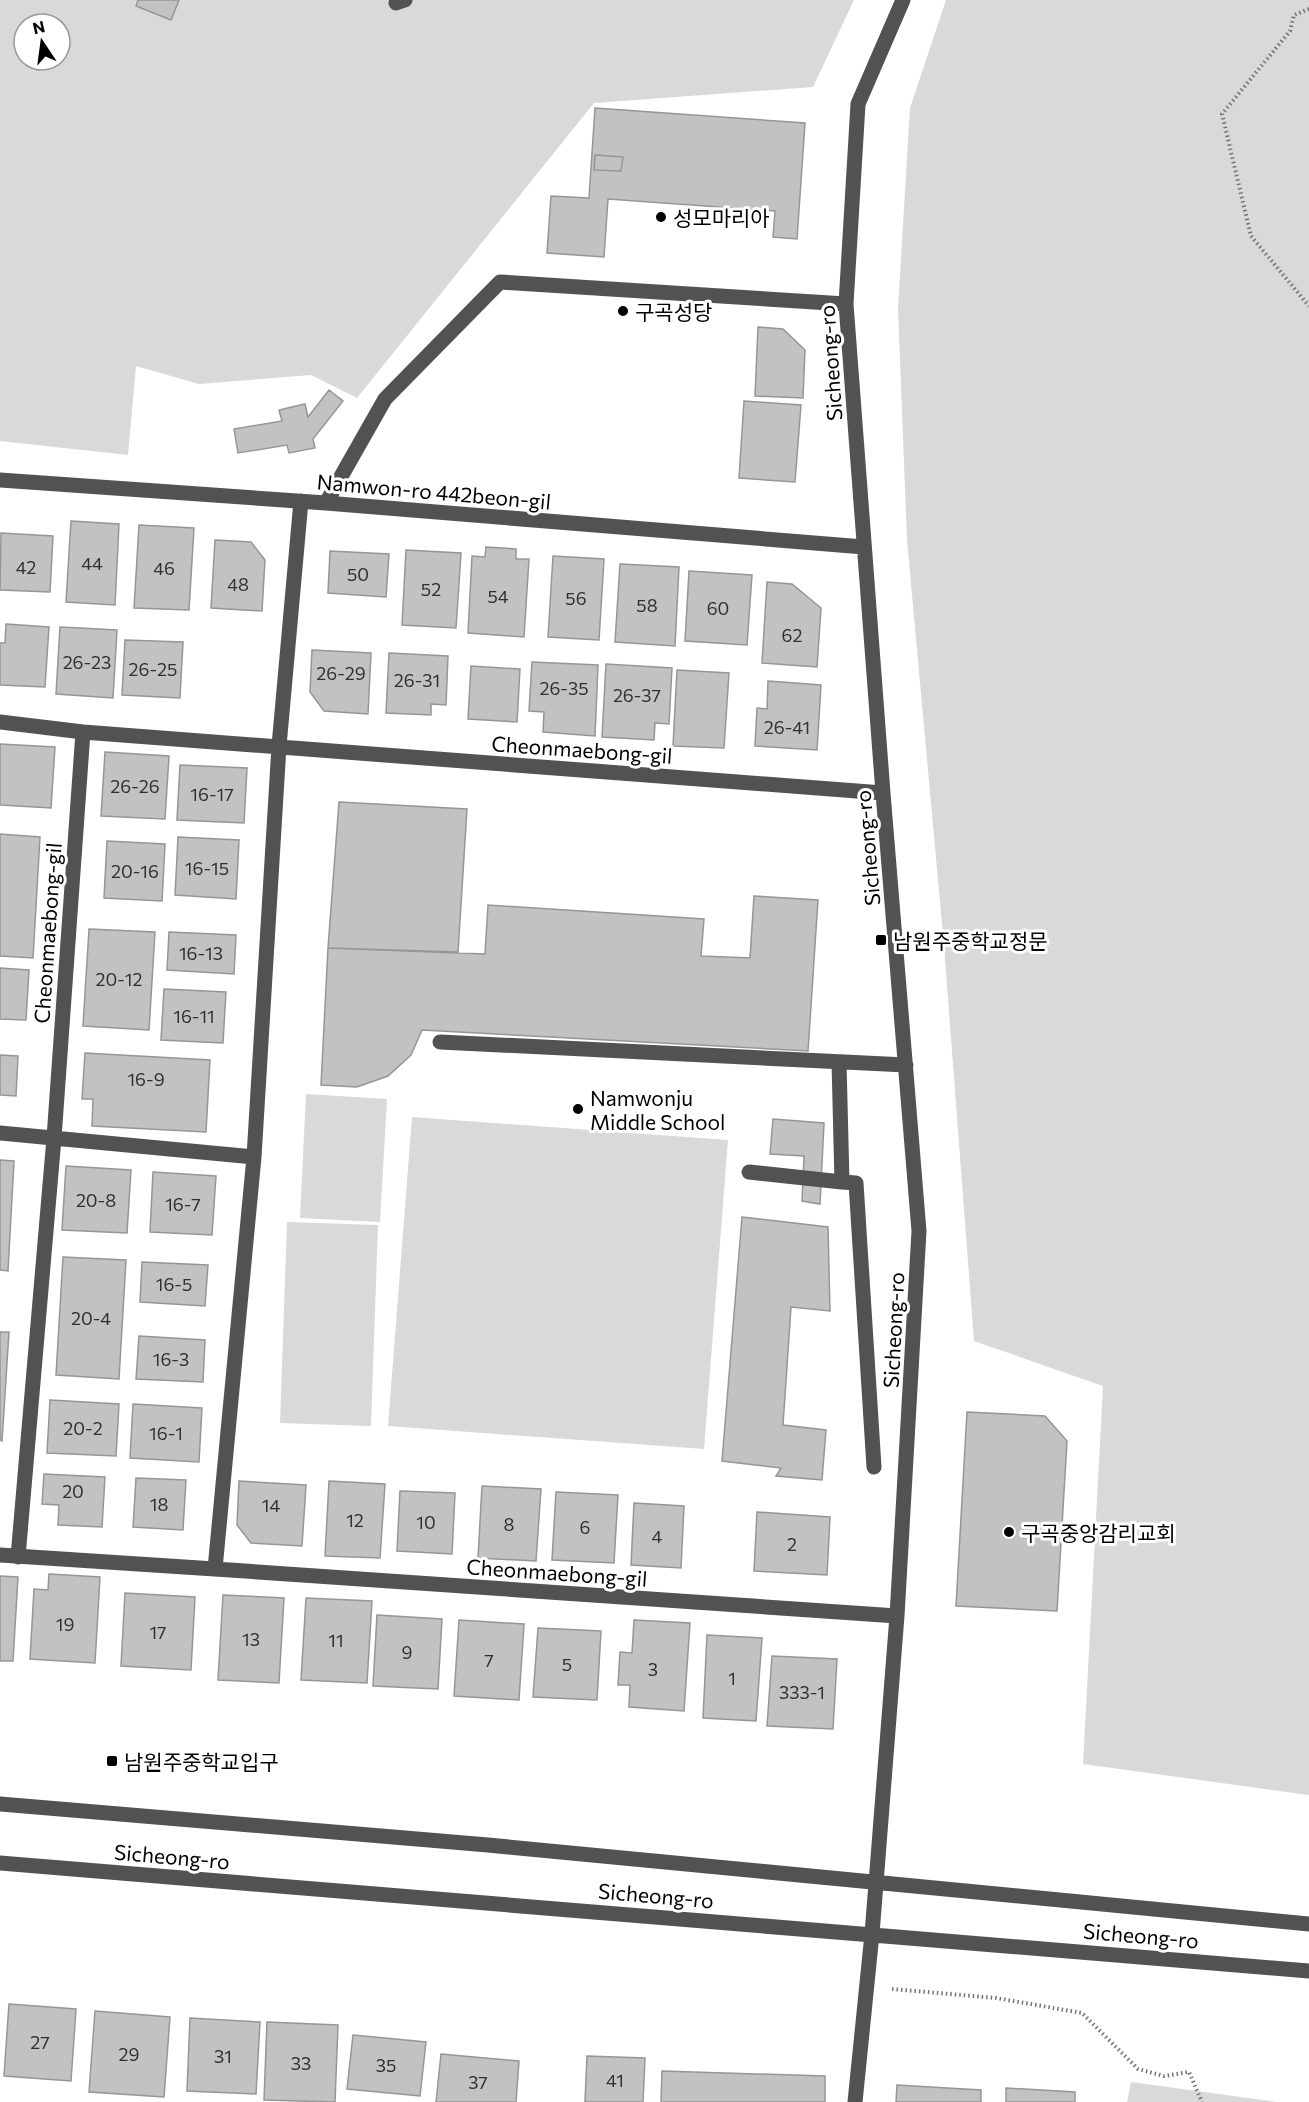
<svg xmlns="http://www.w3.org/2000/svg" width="1309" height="2102" viewBox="0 0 1309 2102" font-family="Commissioner,'Noto Sans KR',sans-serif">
<rect width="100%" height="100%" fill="#fff"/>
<path fill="#d9d9d9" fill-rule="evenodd" d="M0,0h854l-41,87 -219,16 -237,295 -46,-23 -112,9 -63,-18 -8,89 -128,-14zM24,24h36v36h-36z
M946,0h363v1795l-226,-31 20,-378 -129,-45 -30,-395 -37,-406 -9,-232 12,-200z
M306,1094l81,5 -7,123 -80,-4z
M412,1117l316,23 -24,309 -316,-23z
M287,1222l91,3 -7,201 -91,-3z
M1131,2082l146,20h-150z"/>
<path fill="#c2c2c2" stroke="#969696" stroke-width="1.5" d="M138,0h41l-8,20 -35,-14z
M595,108l210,15 -8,116 -24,-2 2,-26 -167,-12 -4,58 -57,-4 4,-57 38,2z
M595,155l28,2 -2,14 -27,-1z
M758,327l25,2 22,21 -2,48 -48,-2z
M329,390l14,11 -30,38 2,9 -26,5 -2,-8 -49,8 -4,-24 48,-8 -3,-11 26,-6 3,13z
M744,401l57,4 -6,77 -56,-4z
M71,521l48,3 -4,81 -49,-3z
M139,525l55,3 -5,82 -55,-2z
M1,533l52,3 -3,56 -50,-2z
M215,540l36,2 14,18 -3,51 -51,-3z
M486,547l30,2v10h13l-5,78 -56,-4 4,-77 13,1z
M406,550l55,3 -5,75 -54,-3z
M330,551l59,3 -3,43 -58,-4z
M553,556l51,3 -5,81 -51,-3z
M620,564l59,3 -4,79 -60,-4z
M689,571l63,4 -5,70 -62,-4z
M767,582l25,2 29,24 -4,59 -55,-4z
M6,624l43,3 -4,60 -45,-2v-42h5z
M60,627l57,3 -4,68 -57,-4z
M125,640l58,2 -3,56 -58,-3z
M312,650l59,3 -3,61 -44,-3 -14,-19z
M389,653l59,3 -2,49 -15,-1v11l-45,-2z
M532,662l66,3 -3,71 -52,-4 1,-20 -15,-1z
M606,664l66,4 -3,56 -14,-1 -1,17 -52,-3z
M471,666l49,3 -3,53 -49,-3z
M677,670l52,3 -5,75 -51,-2z
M768,681l53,4 -4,65 -62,-4 2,-38 10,1z
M0,744l55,3 -4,61 -51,-3z
M105,752l64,4 -4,63 -64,-3z
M180,765l67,3 -3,55 -67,-3z
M339,802l128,7 -9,143 -130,-4z
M0,834l40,3 -7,121 -33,-2z
M178,837l61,3 -3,59 -61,-4z
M107,841l58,3 -3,57 -58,-3z
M754,896l64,4 -10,151 -386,-21 -11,25 -23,21 -31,11 -36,-2 7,-137 157,6 3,-49 216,14 -3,37 49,2z
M89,929l66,3 -6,98 -66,-4z
M169,932l67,3 -2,39 -67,-4z
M0,968l29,2 -3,50 -26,-1z
M164,989l62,3 -3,51 -62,-3z
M85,1053l125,7 -4,72 -114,-6 1,-27h-11z
M0,1055l18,1 -2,40 -16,-1z
M773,1119l51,4 -4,81 -18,-3 2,-45 -34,-2z
M0,1160l14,1 -6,110 -8,-1z
M66,1166l65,4 -4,63 -65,-3z
M153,1172l63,4 -4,59 -62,-3z
M742,1217l86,10 2,84 -39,-4 -8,118 43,5 -4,50 -46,-4 5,-8 -59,-7z
M63,1257l63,3 -7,119 -63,-4z
M142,1262l66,3 -3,41 -65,-4z
M0,1332h9l-7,109 -2,-1z
M139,1336l66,4 -2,42 -67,-3z
M50,1400l69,4 -3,52 -69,-3z
M133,1404l69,4 -3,54 -69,-4z
M967,1412l78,4 22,25 -10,170 -101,-5z
M44,1474l61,3 -3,50 -44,-2 1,-20 -17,-1z
M136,1478l50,2 -3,50 -50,-3z
M239,1481l67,4 -4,61 -51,-3 -14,-18z
M329,1481l56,3 -5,74 -55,-2z
M482,1486l59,3 -5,72 -58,-3z
M400,1491l55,2 -3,61 -55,-3z
M556,1492l62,3 -4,68 -62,-3z
M634,1503l50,3 -3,62 -50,-3z
M757,1512l73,5 -3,58 -73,-4z
M49,1574l51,3 -5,86 -65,-4 4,-70 14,1z
M0,1576l18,1 -5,84h-13z
M125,1593l70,4 -4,73 -70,-4z
M223,1595l61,3 -5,85 -61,-3z
M306,1598l66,3 -5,82 -66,-3z
M377,1615l65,4 -4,70 -65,-3z
M459,1620l65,4 -5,76 -65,-4z
M634,1620l56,3 -6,88 -55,-4 1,-22h-12l2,-33 12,1z
M538,1628l63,3 -4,69 -64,-3z
M707,1635l55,3 -6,83 -53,-3z
M772,1656l65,3 -4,70 -66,-3z
M9,2004l67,5 -5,72 -67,-5z
M95,2011l75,6 -6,80 -75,-5z
M190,2018l70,4 -4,72 -69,-3z
M267,2022l71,3 -3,77 -71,-2z
M353,2035l73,7 -6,54 -73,-7z
M441,2054l78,7 -3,41h-80z
M587,2056l58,2 -2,44h-58z
M662,2071l163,5v26h-164z
M897,2085l84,5v12h-85z
M1006,2088l69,4v10h-69z"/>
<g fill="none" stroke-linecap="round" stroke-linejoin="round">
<path stroke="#747474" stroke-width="4" stroke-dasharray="1.5 3" stroke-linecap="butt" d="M1309,9l-15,6 -4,16 -68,83 29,122 58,70
M892,1989l104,9 86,15 56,56 26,7 25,-4 13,30"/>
<path stroke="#525252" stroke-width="15" d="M396,3l9,-3
M0,480l326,23 538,44
M301,501l-22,245 -25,411 -39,412 682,47
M326,503l59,-104 115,-117 346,22
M0,722l83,10 800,61
M440,1042l466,23
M0,1133l254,24
M749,1172l93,10 -3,-120
M842,1182l14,1 18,284
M0,1555l215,14
M18,1557l36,-419 29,-406
M0,1804l488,41 821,79
M0,1863l1309,108
M855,2102l17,-168 25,-318 22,-385 -36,-438 -37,-489 12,-200 45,-104"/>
</g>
<g fill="#000" stroke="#fff" stroke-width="2">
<circle cx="661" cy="217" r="6"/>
<circle cx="623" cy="311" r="6"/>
<rect x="875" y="934" width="12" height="12" rx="3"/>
<circle cx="578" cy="1109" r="6"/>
<circle cx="1009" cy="1532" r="6"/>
<rect x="106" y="1755" width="12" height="12" rx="3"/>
</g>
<g text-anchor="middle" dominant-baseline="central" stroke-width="6" stroke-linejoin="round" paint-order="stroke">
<g font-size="18" fill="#303030">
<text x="92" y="563">44</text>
<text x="26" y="567">42</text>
<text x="164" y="568">46</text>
<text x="358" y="574">50</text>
<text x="238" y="584">48</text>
<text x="431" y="589">52</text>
<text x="498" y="596">54</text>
<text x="576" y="598">56</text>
<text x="647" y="605">58</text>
<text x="718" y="608">60</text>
<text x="792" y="635">62</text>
<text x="87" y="662">26-23</text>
<text x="153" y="669">26-25</text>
<text x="341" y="673">26-29</text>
<text x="417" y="680">26-31</text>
<text x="564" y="688">26-35</text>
<text x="637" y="695">26-37</text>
<text x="787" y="727">26-41</text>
<text x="135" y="786">26-26</text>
<text x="212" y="794">16-17</text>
<text x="207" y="868">16-15</text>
<text x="135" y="871">20-16</text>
<text x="201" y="953">16-13</text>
<text x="119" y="979">20-12</text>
<text x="194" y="1016">16-11</text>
<text x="146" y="1079">16-9</text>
<text x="96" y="1200">20-8</text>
<text x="183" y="1204">16-7</text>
<text x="174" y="1284">16-5</text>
<text x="91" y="1318">20-4</text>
<text x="171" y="1359">16-3</text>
<text x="83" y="1428">20-2</text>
<text x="166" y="1433">16-1</text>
<text x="73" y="1491">20</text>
<text x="159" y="1504">18</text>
<text x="271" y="1505">14</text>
<text x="355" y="1520">12</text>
<text x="426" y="1522">10</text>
<text x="509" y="1524">8</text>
<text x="585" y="1527">6</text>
<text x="657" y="1536">4</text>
<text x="792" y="1544">2</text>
<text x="65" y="1624">19</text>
<text x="158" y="1632">17</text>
<text x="251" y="1639">13</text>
<text x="336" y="1640">11</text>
<text x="407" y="1652">9</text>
<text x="489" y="1660">7</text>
<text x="567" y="1664">5</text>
<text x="653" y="1669">3</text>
<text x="732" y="1678">1</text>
<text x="802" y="1692">333-1</text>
<text x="40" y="2042">27</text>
<text x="129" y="2054">29</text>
<text x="223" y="2056">31</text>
<text x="301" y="2063">33</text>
<text x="386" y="2065">35</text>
<text x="615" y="2080">41</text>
<text x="478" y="2082">37</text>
</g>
<g font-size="21" fill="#000" stroke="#fff" text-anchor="start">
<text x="673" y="217">성모마리아</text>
<text x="635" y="311">구곡성당</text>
<text x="893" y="940">남원주중학교정문</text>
<text x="590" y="1097">Namwonju<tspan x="590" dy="24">Middle School</tspan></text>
<text x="1021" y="1532">구곡중앙감리교회</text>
<text x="124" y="1761">남원주중학교입구</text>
</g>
<g font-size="21" fill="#000" stroke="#fff">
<text transform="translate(830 363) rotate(-94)">Sicheong-ro</text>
<text transform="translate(434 491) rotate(5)">Namwon-ro 442beon-gil</text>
<text transform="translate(582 749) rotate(4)">Cheonmaebong-gil</text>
<text transform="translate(867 848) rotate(-95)">Sicheong-ro</text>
<text transform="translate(47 933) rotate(-86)">Cheonmaebong-gil</text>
<text transform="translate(893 1330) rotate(-87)">Sicheong-ro</text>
<text transform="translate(557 1572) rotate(4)">Cheonmaebong-gil</text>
<text transform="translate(172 1856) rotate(5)">Sicheong-ro</text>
<text transform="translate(656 1895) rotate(5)">Sicheong-ro</text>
<text transform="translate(1141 1935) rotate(5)">Sicheong-ro</text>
</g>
</g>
<g transform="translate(42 42) rotate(347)"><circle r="28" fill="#ffffff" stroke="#999999" stroke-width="1.5"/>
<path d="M0-4.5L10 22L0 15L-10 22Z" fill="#000000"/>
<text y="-9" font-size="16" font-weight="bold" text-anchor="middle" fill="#000000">N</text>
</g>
</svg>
